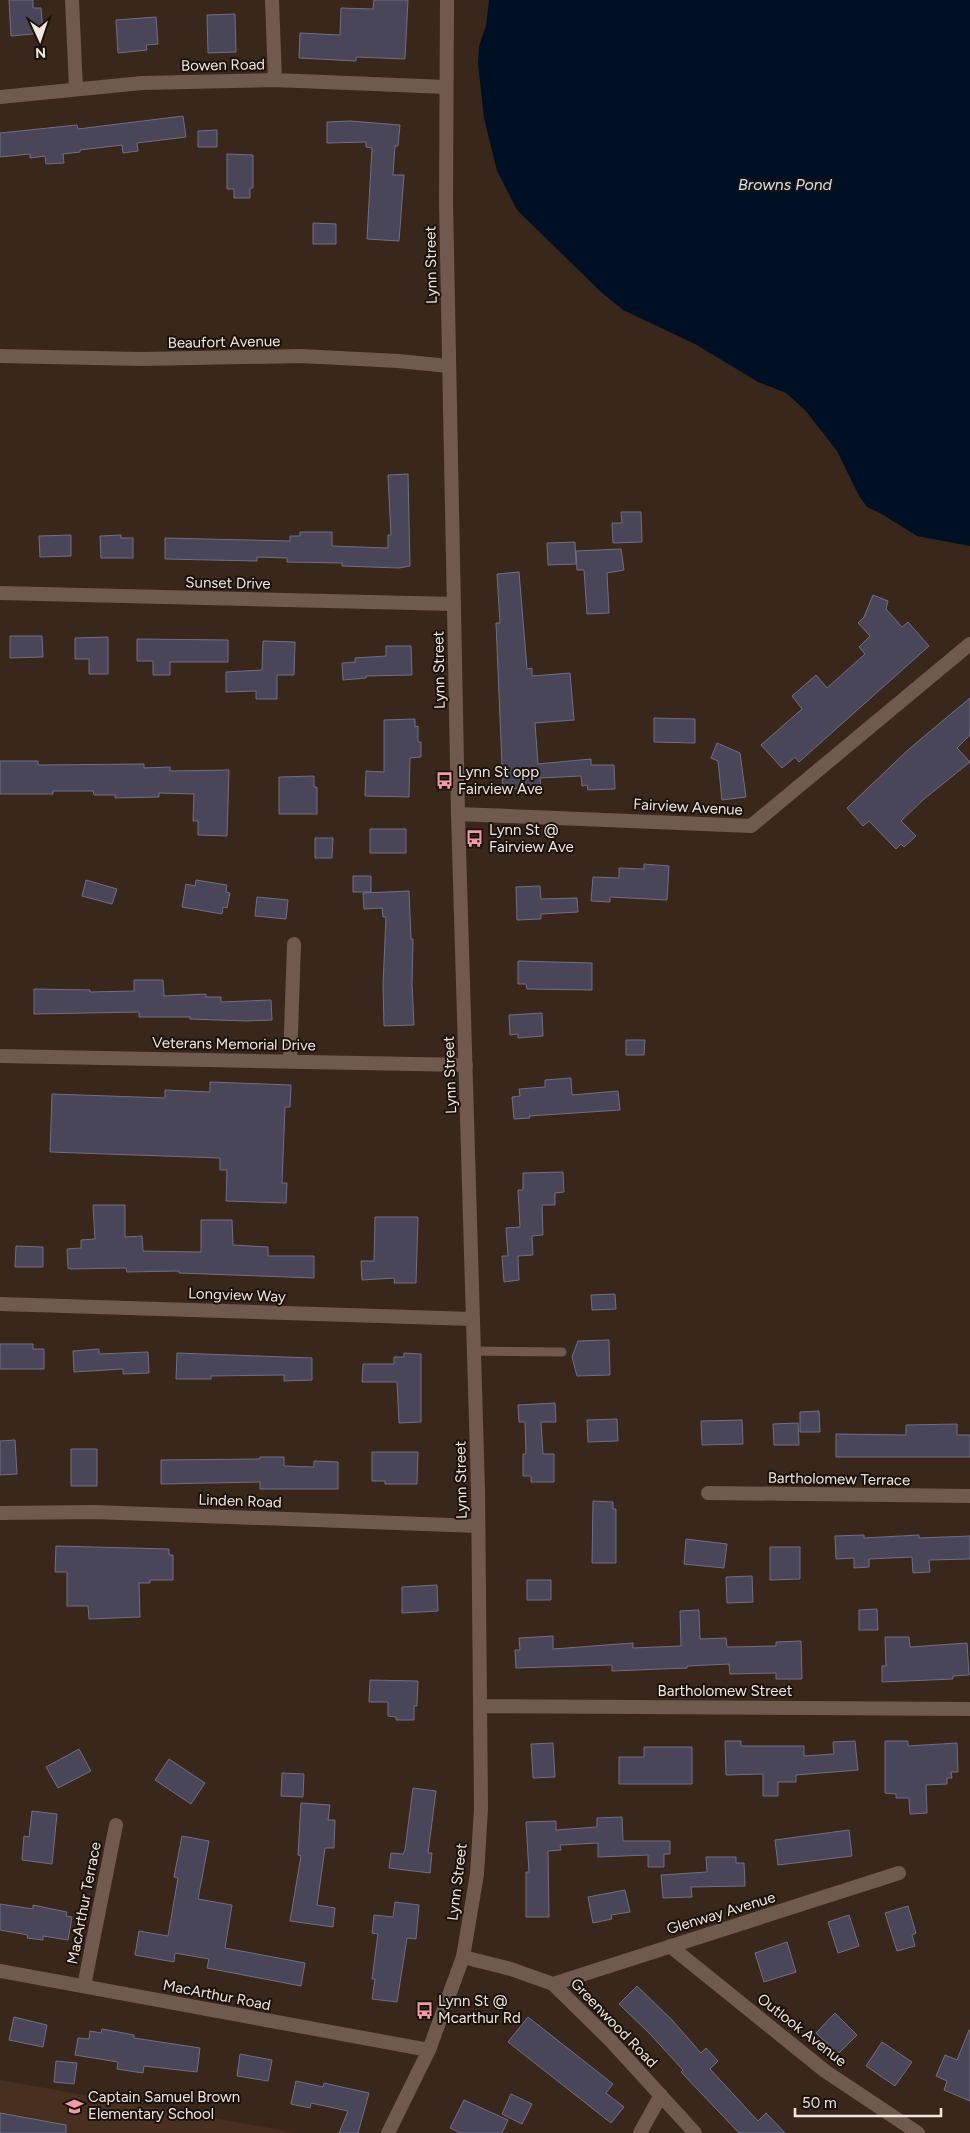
<svg xmlns="http://www.w3.org/2000/svg" width="970" height="2133" viewBox="0 0 970 2133" font-family="Figtree,sans-serif">
<rect width="100%" height="100%" fill="#3a271c"/>
<path fill="#482f20" d="M0,2080l297,53h-297z"/>
<path fill="#001024" d="M489,0h481v546l-53,-10 -37,-23 -13,-6 -8,-11 -22,-45 -32,-41 -19,-17 -28,-11 -63,-38 -72,-34 -21,-17 -85,-83 -20,-39 -13,-53 -6,-54 1,-18 7,-20z"/>
<path fill="#49465a" stroke="#716e84" d="M9,0h24v8h8l2,25 -32,3z
M374,0h34l-3,59 -49,-2v4l-57,-3 1,-25 40,2 1,-27 32,1z
M235,14l1,38 -28,1 -1,-38z
M156,17l2,27 -12,1 1,5 -29,3 -2,-33z
M183,116l3,21 -49,6 1,8 -15,2 -1,-8 -42,5v2l-17,2 1,9 -18,1 -1,-8 -15,2v-4l-30,3v-24l77,-8 1,4z
M350,121l50,4 -2,21h-3l-2,29h11l-5,66 -32,-2 5,-91 -6,-1v-5l-39,1v-21z
M217,130v17h-19v-16z
M227,154l26,1v33h-3v10h-16v-9h-7z
M313,223l23,1v20h-23z
M408,474l2,92 -11,2 -57,-2v-3l-55,-1v-4l-30,-1v4l-92,-2v-21l125,3v-5h10v-4h32v14l56,2v-13h3l-3,-60z
M621,512h20l1,30 -29,1 -1,-20h10z
M71,535v21l-31,1 -1,-21z
M121,535v3h12v20h-32l-1,-22z
M575,542l1,22 -28,1 -1,-22z
M621,549l3,21 -17,3 2,40 -22,1 -3,-44h-7l-1,-19z
M519,572l8,97 5,-1v8l38,-3 4,47 -39,3 3,41 53,-5v6h23l1,24 -27,1 -1,-5 -5,1 -1,-10 -41,2 1,10 -38,1 -7,-166h4l-3,-49z
M873,595l15,6 -2,8 16,18 6,-5 21,24 -130,116 -4,-5 -13,11 -21,-23 41,-36 -10,-13 24,-21 11,13 38,-34 -6,-7 11,-11 -12,-13 6,-6z
M10,636h32l1,21 -33,1z
M108,637v37h-19v-15h-14v-21z
M137,639l91,1v22h-58v13h-17v-14h-16z
M263,641l32,1 -1,33h-17v24h-21v-8l-30,1v-20l36,-2z
M386,646h25l1,29 -46,1v2l-23,2 -1,-17 13,-1v-4l31,-2z
M970,698v37l-13,13 13,14 -46,37 -23,22 15,15 -12,11 -3,-3 -5,5 -27,-28 -6,5 -16,-18 62,-59z
M654,718l41,1v24l-41,-1z
M415,719v8l3,-1v16h3v15l-11,1 -1,39 -44,-1 1,-25 18,1v-52z
M717,743l23,10 6,44 -24,3 -4,-39 -7,-3z
M0,761h38v4l106,-1v4l26,-1v4l59,-1 -2,66 -29,-1v-14h-5l1,-27 -35,-1v4l-44,1v-3h-21l-1,-4h-40v3h-53z
M314,776v11h3v27h-38v-37z
M370,829h36v24h-36z
M315,838h18l-1,20h-17z
M644,864l25,2 -2,34 -57,-3v5l-19,-1 2,-24 26,1v-10l25,1z
M353,876h18v16h-18z
M86,880l31,9 -5,15 -30,-8z
M196,880l31,5 -1,7 4,1 -3,15 -4,-1 -1,7 -40,-7 4,-23 9,2z
M540,886l1,13 36,-1 1,14 -37,2v5l-24,1 -1,-33z
M409,891l2,48h2l-1,45 2,41 -30,1 -1,-41 3,-68h-3l-1,-9 -18,1 -1,-16z
M257,897l31,3 -2,19 -31,-3z
M518,961l74,2v27l-65,-1 -1,-5h-8z
M134,980h29l1,16 42,-2v3h15v5l50,-2 1,20 -26,1 -56,-2v-2h-51v-5l-105,2v-25l56,1v2l44,-1z
M542,1013l1,23 -25,2v-4l-8,1 -1,-20z
M626,1040h19l-1,15h-18z
M571,1078l1,17 46,-4 2,19 -91,6 1,2 -16,1 -2,-22 8,-1 -1,-7 26,-2v-7z
M210,1082l81,3 -1,22h-5l-3,76h5l-1,20 -60,-2 1,-31h-7v-12l-170,-6 2,-58 113,4v-8l45,2z
M563,1172l1,20 -9,1v12h-13l1,30 -11,1 1,19 -15,1 1,24 -15,2 -2,-26h6l-2,-28 14,-1 -2,-37h5v-17z
M93,1205h32v32l17,-1 1,15 58,1v-32h31l1,25 35,2v9h46v22l-135,-5v-2l-52,1 -1,-4 -55,1 -3,-1 -1,-19 14,-1v-8l14,-1z
M375,1217h43l-2,66h-22l1,-5 -33,2 -1,-19h13z
M16,1246l27,1v20h-28z
M615,1294l1,15 -24,1 -1,-15z
M609,1340l1,35 -33,1 -5,-19 6,-16z
M0,1344h33v5h11v20h-44z
M99,1349v5l49,-2 1,21 -26,1v-5l-49,3 -1,-21z
M177,1353l135,5v22l-28,1v-6l-73,1v3h-35z
M404,1353l17,1v68l-22,1 -2,-41h-35l1,-18h31v-7h10z
M555,1403l1,19h-15l2,32h11v28h-23v-6h-8v-22h3l-1,-32h-6l-1,-17z
M819,1411l1,21h-20v-20z
M617,1419l1,22 -30,1 -1,-22z
M742,1420l1,24 -41,1 -1,-24z
M798,1423l1,22h-25l-1,-21z
M957,1424v11h13v22h-134v-23l70,1v-10z
M15,1440l2,34 -17,1v-34z
M71,1449h26v37h-26z
M372,1452h46l-1,32h-32v-3h-13z
M260,1457h24v9l30,1v-6l24,1v27h-78v-7l-99,2v-24l99,-1z
M593,1501l20,1v7h3v54h-24z
M864,1535v3l55,-3v3l51,-2v23l-41,1 1,12 -17,1 -1,-16 -43,2v8l-15,1v-10l-18,1 -1,-23z
M686,1539l41,5 -3,24 -40,-4z
M56,1546l113,3v6h4v25h-23v3h-11l1,34 -51,2 -1,-13h-21v-34h-12z
M770,1547h30v32l-30,1z
M752,1576l1,26 -26,1 -1,-26z
M527,1580h24v20h-24z
M437,1585l1,26 -36,2v-26z
M877,1609l1,21h-19v-20z
M699,1610l1,29 26,-1 1,9 49,-1v-4l25,-1 1,38h-26v-6l-46,1 -1,-10 -42,2v2l-75,3v-6l-96,3 -1,-18h5l-1,-12 34,-2v13l80,-6v5l48,-2 -1,-35z
M885,1637h24l1,10 57,-4 2,32 -16,1v3l-71,3v-16h4z
M370,1680l48,1 -1,25h-3v14h-18v-3l-8,-1v-14h-19z
M725,1741h16v5h63v10l30,-2 -1,-12 22,-1 3,29 -62,5v7h-18v14h-15v-22l-37,1z
M885,1741h23v5l49,-3 1,29h-7l1,6h-5v6l-21,1 1,28 -17,1 -1,-16h-13v-4l-11,-1z
M553,1743l2,34 -22,1 -2,-34z
M644,1747h48v37h-73v-27h25z
M79,1749l12,22 -33,17 -12,-21z
M169,1759l36,24 -14,21 -36,-24z
M282,1773l22,1 -1,23 -22,-1z
M413,1788l23,3 -8,62h4l-2,20 -41,-5 2,-15 12,1 2,-4z
M301,1803l29,2 -2,15h7l-1,28h-9l-8,57 18,3 -2,19 -43,-6 11,-65 -3,-1z
M32,1811l25,3 -5,50 -30,-4 2,-24 5,1z
M622,1817l1,24h47v13h-6v13h-16v-12l-50,2v-14l-38,2 1,5 -13,1 1,66h-23v-45h3l-3,-50 30,-1v9l41,-3v-9z
M849,1830l3,26 -74,9 -3,-25z
M182,1836l27,5 -11,58 34,6 -7,43 80,15 -4,23 -94,-18 2,-9 -34,-6 -1,9 -39,-7 4,-24 29,5 10,-58 -4,-1z
M706,1857h30v6h8l1,23 -54,1 1,10 -29,1 -2,-23 46,-3z
M625,1890l5,22 -19,3 1,4 -19,4 -5,-26z
M395,1902l24,3 -3,34 -9,-1 -10,64 -25,-3 3,-20h-3l6,-45 -6,-1 2,-18 19,2z
M0,1904l33,5v-4l34,7 -1,4 6,1 -4,23 -25,-4v4l-16,-2 1,-3 -28,-5z
M908,1906l8,27 -4,2 3,11 -18,5 -12,-38z
M849,1915l10,31 -21,7 -10,-31z
M787,1942l9,30 -32,10 -9,-29z
M637,1986l35,34 29,33 5,-5 12,13 -8,8 48,52 8,-8 19,20h-46l-58,-61 2,-2 -33,-36 -31,-30z
M835,2013l22,22 -19,19 -22,-21z
M14,2017l33,8 -4,22 -34,-7z
M528,2017l85,67 -7,9 18,14 -13,16 -103,-81z
M102,2029l32,6v3l66,10 -3,24 -53,-6 -1,7 -26,-4 1,-7 -43,-7 3,-17 11,1 1,-8 11,2z
M969,2030h1v71l-26,-11 3,-9 -11,-5 9,-21 12,5z
M882,2042l30,20 -17,24 -29,-20z
M240,2054l32,6 -4,21 -31,-5z
M56,2061l21,2 -3,21 -20,-2z
M296,2081l27,6 1,-4 45,10 -11,40h-19l9,-22 -37,-8 -1,5 -19,-4z
M511,2094l21,10 -10,20 -20,-10z
M464,2100l44,20 -6,13h-42l-10,-5z
M0,2113l66,12v8h-66z"/>
<g fill="none" stroke-linecap="round" stroke-linejoin="round">
<path stroke="#705a4e" stroke-width="9" d="M474,1351l88,1"/>
<path stroke="#705a4e" stroke-width="14" d="M72,0l4,89
M272,0l3,80
M0,97l142,-14 133,-3 171,7
M0,356l142,3 159,-3 97,5 51,5
M0,593l454,11
M458,814l293,12 219,-182
M0,1056l466,9
M290,1062l4,-118
M0,1304l473,15
M708,1493l262,3
M0,1513l94,-1 384,14
M670,1946l155,125 93,62
M463,1957l48,12 42,15 58,57 84,92
M0,1971l429,79
M553,1984l346,-111
M84,1986l32,-161
M640,2133l21,-38"/>
<path stroke="#705a4e" stroke-width="14" d="M480,1706l490,3
M388,2133l41,-83 34,-93 14,-83 4,-66 -3,-319 -20,-675 -12,-612 1,-202"/>
</g>
<defs>
<symbol id="bus-bare" viewBox="-9 -9 18 18"><path d="M-5-6H5V4H4V6H2V4H-2V6H-4V4H-5ZM-3.5-4V0h7V-4ZM-3.5 1.2v1.5H-2V1.2ZM2 1.2v1.5H3.5V1.2Z" fill="#f39aa7" stroke="#1a120d" stroke-width="2.5" paint-order="stroke"/></symbol>
<symbol id="school-bare" viewBox="-9 -9 18 18"><path d="M0-5L7-2L0 1L-7-2ZM-4 1L0 2.5L4 1V4Q0 6-4 4Z" fill="#f39aa7" stroke="#1a120d" stroke-width="2.5" paint-order="stroke"/></symbol>
</defs>
<g fill-rule="evenodd">
<use href="#bus-bare" x="432" y="768" width="25" height="25"/>
<use href="#bus-bare" x="462" y="826" width="25" height="25"/>
<use href="#bus-bare" x="412" y="1998" width="25" height="25"/>
<use href="#school-bare" x="62" y="2094" width="25" height="25"/>
</g>
<g text-anchor="middle" dominant-baseline="central" stroke-width="4" stroke-linejoin="round" paint-order="stroke">
<g font-size="15" fill="#f3e6de" stroke="#1a120d">
<text transform="translate(223 65) rotate(-1)">Bowen Road</text>
<text transform="translate(431 265) rotate(-91)">Lynn Street</text>
<text transform="translate(224 342) rotate(-1)">Beaufort Avenue</text>
<text transform="translate(228 583) rotate(1)">Sunset Drive</text>
<text transform="translate(439 670) rotate(-91)">Lynn Street</text>
<text transform="translate(688 807) rotate(3)">Fairview Avenue</text>
<text transform="translate(234 1044) rotate(1)">Veterans Memorial Drive</text>
<text transform="translate(450 1075) rotate(-92)">Lynn Street</text>
<text transform="translate(237 1295) rotate(2)">Longview Way</text>
<text transform="translate(839 1479) rotate(1)">Bartholomew Terrace</text>
<text transform="translate(461 1480) rotate(-91)">Lynn Street</text>
<text transform="translate(240 1501) rotate(2)">Linden Road</text>
<text x="725" y="1691">Bartholomew Street</text>
<text transform="translate(457 1882) rotate(-83)">Lynn Street</text>
<text transform="translate(84 1903) rotate(-79)">MacArthur Terrace</text>
<text transform="translate(721 1913) rotate(-17)">Glenway Avenue</text>
<text transform="translate(217 1995) rotate(11)">MacArthur Road</text>
<text transform="translate(614 2023) rotate(46)">Greenwood Road</text>
<text transform="translate(802 2030) rotate(38)">Outlook Avenue</text>
</g>
<g font-size="15" fill="#f3e6de" stroke="#1a120d" text-anchor="start">
<text x="458" y="772">Lynn St opp<tspan x="458" dy="17">Fairview Ave</tspan></text>
<text x="489" y="830">Lynn St @<tspan x="489" dy="17">Fairview Ave</tspan></text>
<text x="438" y="2001">Lynn St @<tspan x="438" dy="17">Mcarthur Rd</tspan></text>
<text x="88" y="2097">Captain Samuel Brown<tspan x="88" dy="17">Elementary School</tspan></text>
</g>
<g font-size="16" font-style="italic" fill="#d1e2f3" stroke="#1a120d">
<text x="785" y="184">Browns Pond</text>
</g>
</g>
<g transform="translate(40 40) rotate(177)" stroke="#1a120d" stroke-width="4" paint-order="stroke">
<path d="M0-4L9 19L0 12L-9 19Z" fill="#f3e6de"/>
<text y="-8" font-size="14" font-weight="bold" text-anchor="middle" fill="#f3e6de">N</text>
</g>
<path d="M795 2108v8h146v-8" fill="none" stroke="#f3e6de" stroke-width="2.5"/>
<text x="802" y="2108" font-size="15" fill="#f3e6de" stroke="#1a120d" stroke-width="4" paint-order="stroke">50 m</text>
</svg>
